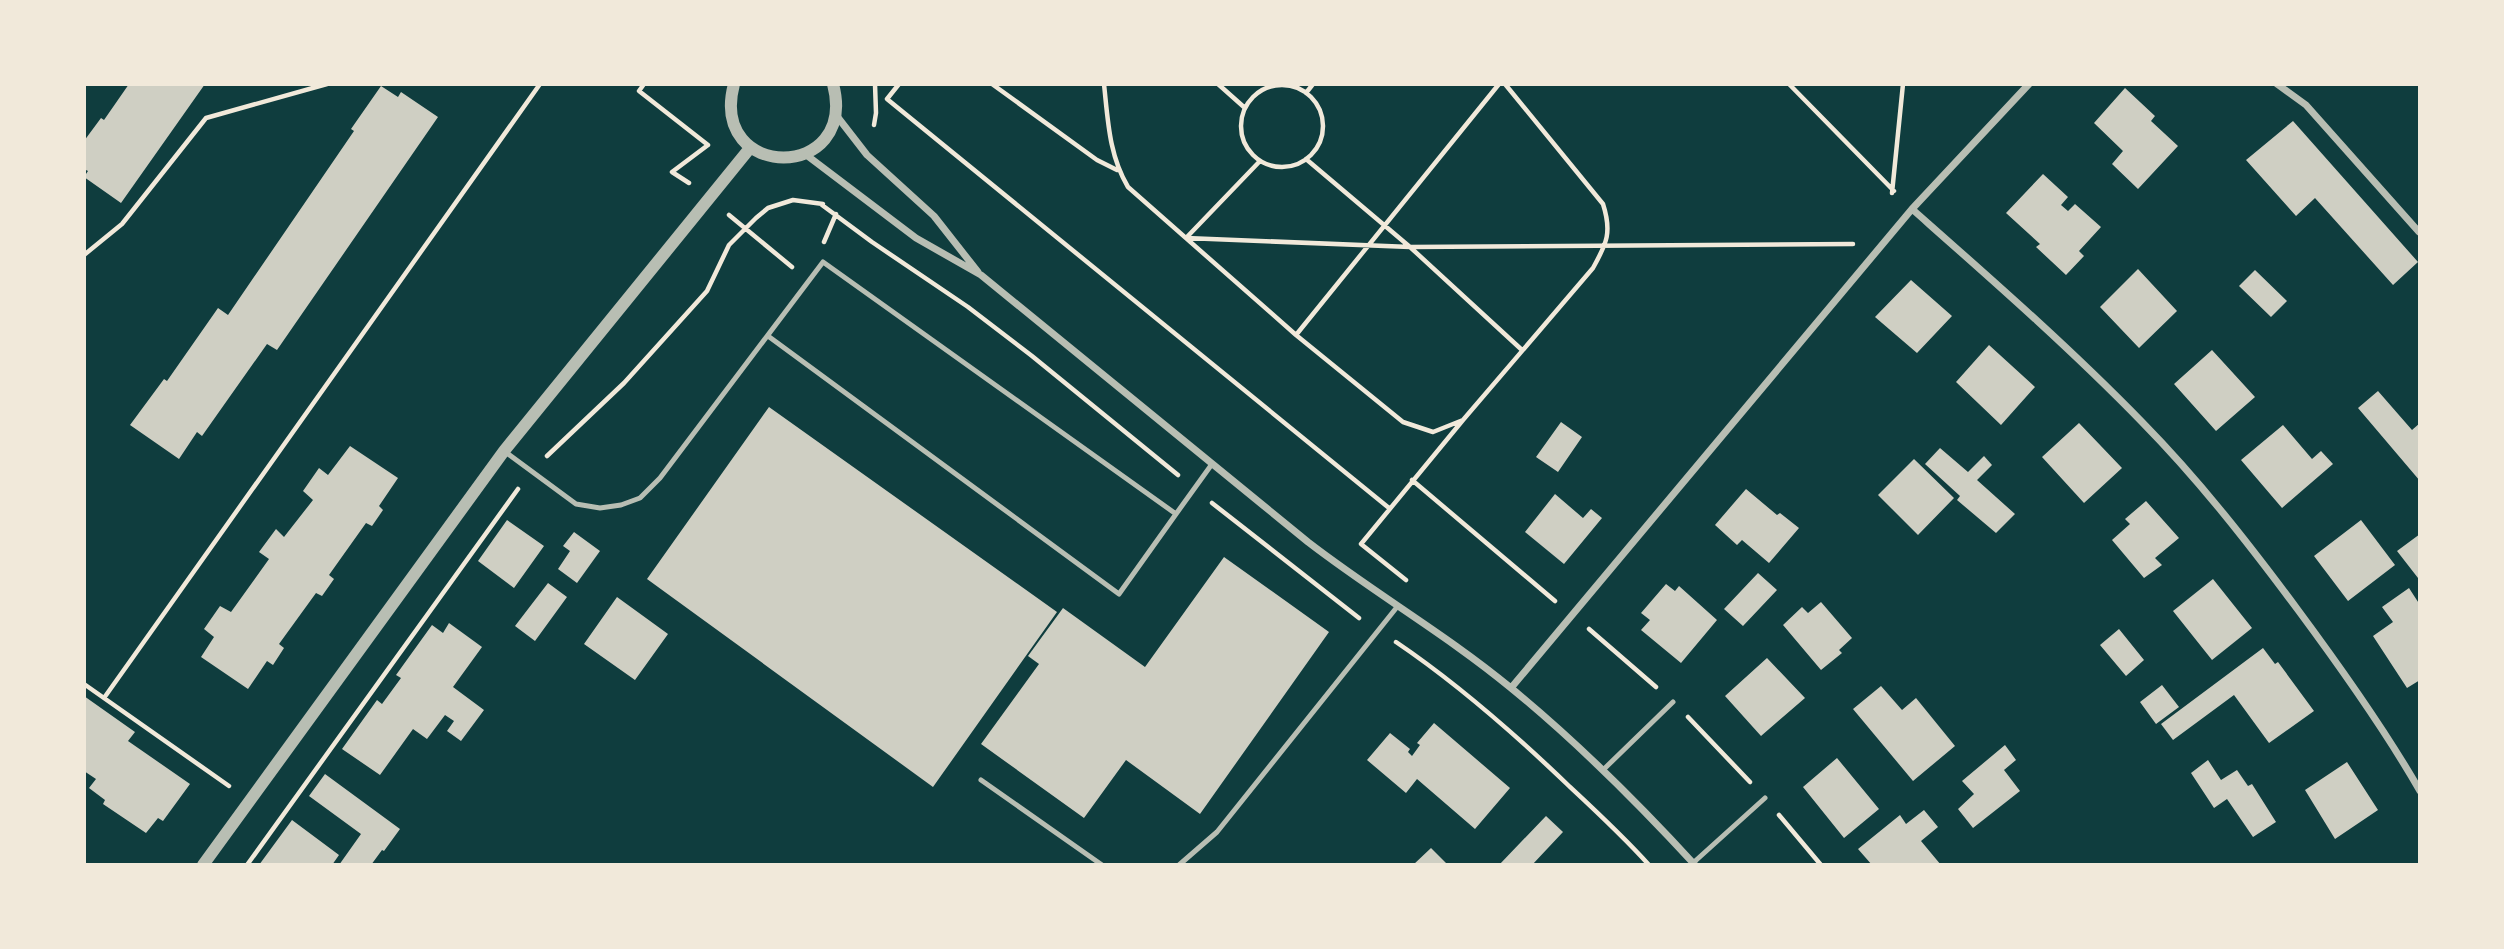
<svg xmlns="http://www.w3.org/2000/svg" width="2504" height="949" viewBox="0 0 2504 949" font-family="'Libre Baskerville',serif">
<rect width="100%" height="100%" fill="#0f3d3e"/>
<path fill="#cfcfc3" d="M129,84h76l-84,119 -37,-26 4,-6 -4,-2v-28l17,-23 3,2z
M381,86l17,11 3,-5 37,25 -161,233 -10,-6 -65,92 -5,-4 -18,27 -49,-34 34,-46 3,2 51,-73 10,7 126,-184 -3,-2z
M2125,88l30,28 -4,5 27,25 -40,43 -26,-25 11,-13 -29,-28z
M2293,121l125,141 -25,23 -78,-87 -19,18 -50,-56z
M2043,174l25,23 -7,8 7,6 7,-7 26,23 -22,24 5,5 -18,19 -30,-28 4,-3 -34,-31z
M2138,269l39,42 -38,37 -39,-41z
M2255,270l32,31 -16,16 -32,-31z
M1911,280l41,36 -35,37 -42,-36z
M1989,345l46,42 -34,38 -45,-43z
M2212,350l43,47 -39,34 -42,-47z
M2378,391l34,39 8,-7v58l-62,-73z
M769,407l288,205 -124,175 -286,-208z
M1561,422l21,15 -24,35 -22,-15z
M2079,423l43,45 -38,35 -42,-46z
M2283,425l29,34 9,-8 12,13 -51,44 -41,-48z
M350,446l48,32 -19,28 4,4 -11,16 -6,-3 -37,52 5,4 -12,17 -6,-3 -37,51 5,4 -11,17 -6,-4 -19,28 -47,-32 13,-20 -10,-8 16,-23 11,6 38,-53 -10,-7 17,-23 8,8 29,-37 -10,-9 16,-23 9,7z
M1940,448l28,24 16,-16 8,9 -15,15 38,34 -19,19 -39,-33 3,-4 -35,-32z
M1914,459l40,39 -36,37 -40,-40z
M1746,489l31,26 3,-2 19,15 -30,35 -27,-23 -5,5 -22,-20z
M1555,494l28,24 8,-9 11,9 -38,46 -39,-32z
M2146,501l33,37 -24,20 7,7 -18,13 -32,-38 18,-16 -5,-5z
M507,520l37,26 -30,42 -36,-27z
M2361,520l34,45 -47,36 -34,-45z
M574,532l26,19 -23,32 -19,-14 12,-18 -7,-5z
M2420,534v42l-2,2 -21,-27z
M1224,557l105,75 -129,182 -74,-54 -42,58 -103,-74 58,-80 -11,-8 35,-48 82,59z
M1758,573l19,17 -34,36 -19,-17z
M2213,579l39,49 -40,32 -39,-49z
M548,583l19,14 -32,44 -20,-15z
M1666,584l9,7 4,-5 38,34 -36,43 -40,-33 9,-10 -9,-7z
M2409,588l11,17v75l-13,8 -34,-52 20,-14 -11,-15z
M617,597l51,37 -33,46 -51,-36z
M1821,602l31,36 -13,12 3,3 -21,17 -38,-45 19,-18 6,6z
M449,623l33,24 -29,40 31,23 -23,31 -14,-10 7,-10 -9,-6 -18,24 -14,-10 -33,46 -38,-26 35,-49 5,4 19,-26 -5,-3 36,-50 11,8z
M2119,629l25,31 -18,16 -26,-31z
M2263,648l12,16 3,-2 36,49 -45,32 -35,-48 -61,45 -12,-16z
M1767,658l38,40 -44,38 -36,-40z
M2162,685l17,22 -23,17 -16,-22z
M1881,686l21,24 14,-12 39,48 -42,35 -60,-72z
M84,696l51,36 -7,9 62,43 -27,37 -5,-3 -12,15 -43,-29 2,-4 -16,-12 7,-9 -12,-8z
M1434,723l76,65 -35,41 -58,-50 -11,14 -39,-33 23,-27 20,16 -2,3 4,4 8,-11 -3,-2z
M2005,745l11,15 -12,10 16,21 -47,37 -15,-19 16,-15 -12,-13z
M1837,758l42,51 -35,29 -41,-51z
M2208,760l13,20 16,-10 11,16 4,-2 24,38 -23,15 -26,-38 -13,9 -23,-35z
M2347,762l31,48 -43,29 -30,-49z
M325,774l75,55 -16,22 -2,-1 -11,15h-32l22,-31 -52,-38z
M1924,810l14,17 -17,14 20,24h-69l-14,-16 42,-34 6,9z
M1546,816l17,16 -31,33h-33z
M292,820l47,35 -7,10h-73z
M1431,848l17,17h-35z"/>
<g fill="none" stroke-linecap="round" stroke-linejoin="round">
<path stroke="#f1e9da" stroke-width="4.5" d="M644,84l-5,7 69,54 -36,27 17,11
M899,84l-12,15 502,409
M992,84l105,76 20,10
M1104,84c4,37 5,71 24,103l168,148 107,87 30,10 30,-12 130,-152c14,-25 19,-36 10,-64l-98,-120
M1218,84l27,24
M1789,84l105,107
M1241 126a41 41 0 1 1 82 0a41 41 0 1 1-82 0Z
M1306,93l7,-9
M874,125l2,-12 -1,-29
M1306,159l104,88 112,103
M1892,193l11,-109
M822,205l50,37 96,65 64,49 146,119
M729,215l63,52
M1186,238l224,9 443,-3
M1186,238l74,-77
M824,242l12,-28
M84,255l38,-31 84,-106 121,-34
M1296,335l203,-251
M547,456l77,-73 83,-92 22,-46 27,-27 12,-10 25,-8 30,4
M1412,480l143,121
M1212,503l147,115
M1406,580l-45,-36 102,-124
M1589,629l67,58
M1396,642c62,42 119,92 173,144 28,26 55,51 80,79
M84,684l145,102
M104,698l436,-614
M1688,717l62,65
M1779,815l42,50
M247,865l271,-376"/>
<path stroke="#b8beb3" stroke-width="5" d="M504,451l72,53 24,4 21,-3 19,-7 20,-20 163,-216 353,252 -57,80 -351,-258
M1176,514l36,-50
M1603,770l70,-68
M981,780l121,85
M1693,863l72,-65
M1179,865l38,-33 180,-225"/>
<path stroke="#b8beb3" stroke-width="7" d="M2277,84l29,21 113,127
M836,115l31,40 67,61 44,56
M805,154l111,84 65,37 327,267c66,51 139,93 203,146 66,54 127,115 184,177
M1912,209c78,69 157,138 230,213 57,58 107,122 156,188 43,58 86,118 122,181
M1511,688l401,-479 117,-125"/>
<path stroke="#b8beb3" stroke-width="12" d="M734,84c-26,98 125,98 99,0
M203,865l301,-414 246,-303"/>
</g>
<rect width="2504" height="949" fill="none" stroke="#f1e9da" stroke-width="172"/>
</svg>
